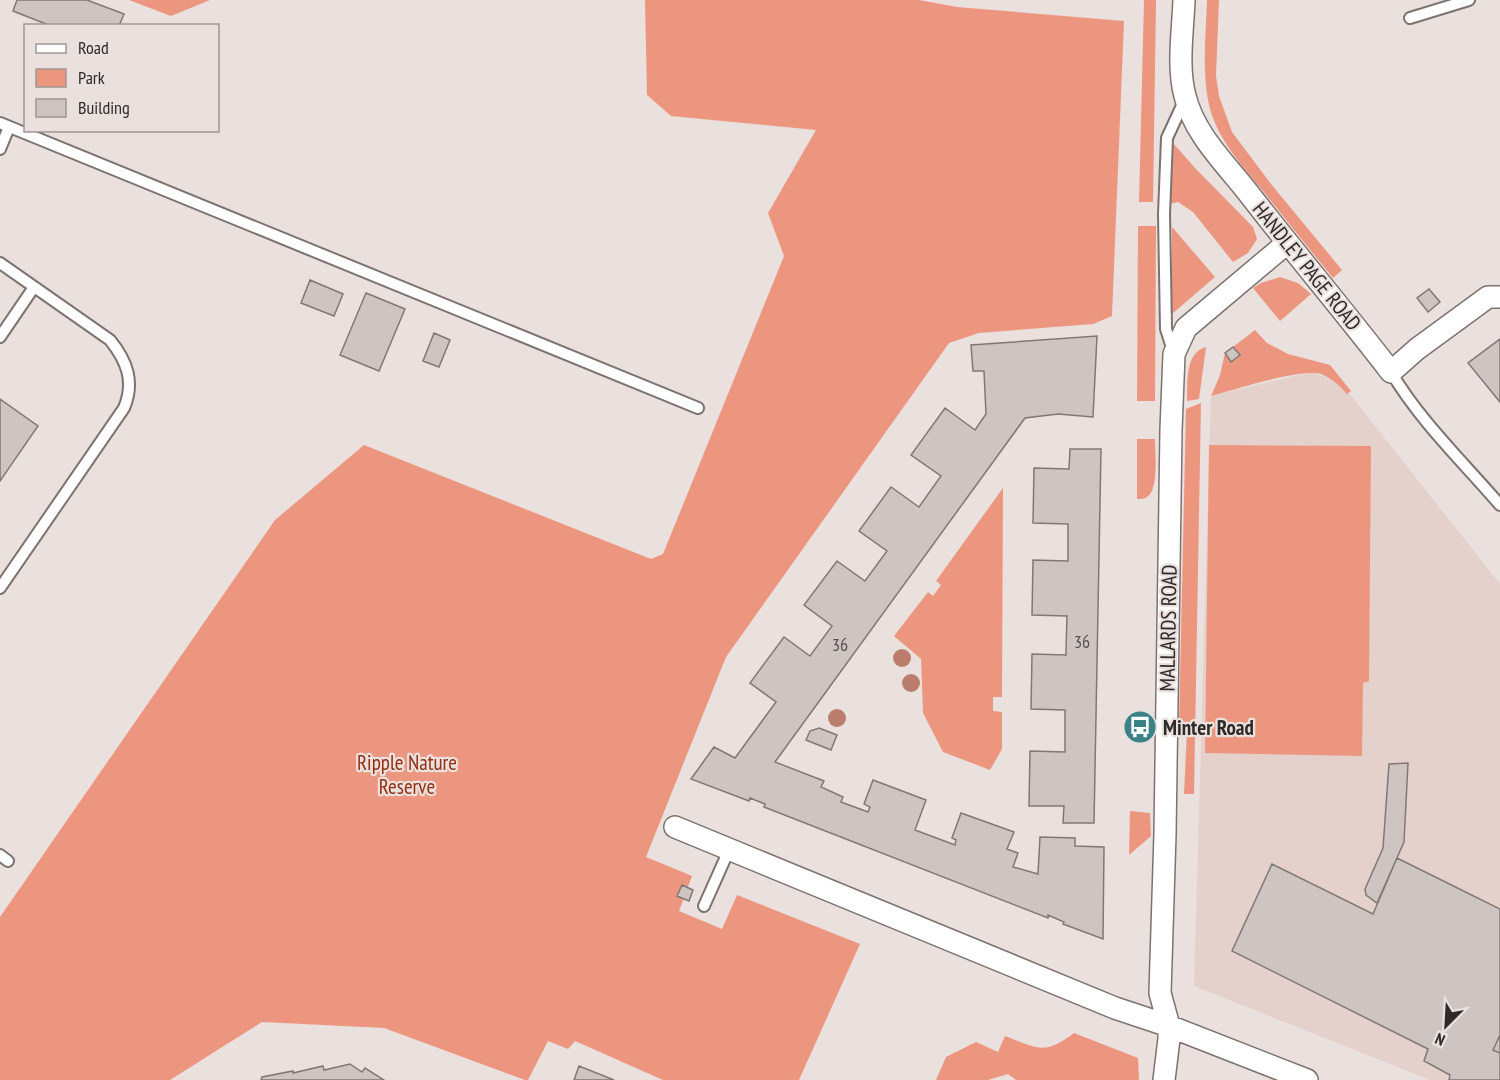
<svg xmlns="http://www.w3.org/2000/svg" width="1500" height="1080" viewBox="0 0 1500 1080" font-family="'PT Sans Narrow',sans-serif">
<rect width="100%" height="100%" fill="#eae0dd"/>
<path fill="#e4d1cc" d="M1314,373l14,5 21,15 151,191v496h-70l-236,-94 17,-590 87,-21z"/>
<path fill="#ed967f" d="M129,0h81l-39,16z
M645,0h274l38,7 167,14 -12,295 -19,8 -114,9 -30,10 -223,314 -80,200 46,19 -13,35 43,18 15,-34 123,49 -61,136h-136l-88,-39 -7,8 -20,-8 -20,39h-3l-141,-52 -122,-6 -92,58h-170v-163l275,-397 89,-75 287,114 12,-5 121,-298 -16,-43 48,-83 -145,-14 -24,-21z
M1144,0h12l-3,202h-14z
M1207,0h12l-3,76 3,20 13,36 39,52 71,86 -9,8c-22,-27 -44,-54 -66,-82 -23,-29 -52,-57 -59,-96 -6,-33 -2,-67 -1,-100z
M1173,143l22,25 58,59 4,12 -9,14 -15,9 -40,-50 -15,-10 -8,2z
M1138,226h18l-1,175h-18z
M1172,227l43,50 -43,37z
M1280,277l18,6 13,11 -31,27 -27,-33 8,-5z
M1255,330l12,13 21,11 42,11 21,26 -4,3c-7,-8 -16,-16 -26,-20 -21,-6 -87,16 -110,22l9,-21 5,-22 7,8 8,-6 -7,-8z
M1206,347l-7,52 -12,2c1,-17 -3,-48 19,-54z
M1201,403l-7,391h-10l3,-63 -8,-7 7,-315z
M1137,439h18c0,13 4,51 -8,58 -3,2 -7,2 -10,2z
M1209,445l162,1 -2,235 -6,2 -1,73 -157,-3z
M1003,488l-1,209h-9v14l9,1v37l-12,21 -47,-18 -20,-39 -2,-54 -27,-23 34,-44 5,4 8,-11 -5,-4z
M1130,811l20,2 1,23 -22,19z
M1074,1033l64,25 1,22h-123l-8,-6 -20,6h-52l10,-23 30,-15 22,10 7,-16c32,12 39,20 69,-3z"/>
<path fill="#cec4c1" stroke="#817875" stroke-width="1.5" d="M17,0h70l37,14 -5,12h-68l-38,-15z
M310,280l33,14 -9,22 -33,-13z
M1429,289l11,13 -12,10 -11,-14z
M366,293l39,16 -26,62 -39,-16z
M434,333l16,7 -11,27 -16,-6z
M1097,336l-4,81 -35,-3 -33,4 -250,344 49,19 -3,6 22,10 -2,5 27,10 2,-5 -6,-3 9,-24 53,20 -11,30 40,15 1,-5 -4,-2 9,-25 53,19 -7,17 11,4 -5,14 25,7 2,-37 35,1v8l29,1 -1,92 -40,-15 1,-2 -16,-7v3l-284,-111 1,-3 -15,-6 -1,3 -58,-22 23,-32 21,11 41,-56 -26,-19 34,-46 26,19 22,-30 -28,-21 33,-44 28,20 22,-30 -28,-20 32,-44 28,20 22,-31 -30,-21 34,-47 30,22 11,-16 -2,-43h-11l-2,-26z
M1500,339v63l-32,-39z
M1233,347l7,8 -9,7 -6,-9z
M0,399l38,27 -38,55z
M1070,449h31l-7,374h-31l1,-17h-35l1,-55 35,1v-42l-34,-1 1,-55 34,1v-5l1,-34 -35,-1 1,-55 35,1v-37l-35,-1 1,-55 35,1z
M819,728l18,7 -6,15 -25,-10 4,-9z
M1408,763l-4,79 -27,61 -11,-8 -1,-6 18,-41 6,-84z
M1397,858l103,51v126l-7,15 7,3v27h-51l1,-5 -26,-14 4,-12 -196,-98 40,-87 101,50z
M682,885l11,5 -4,11 -12,-5z
M1500,1035v18l-7,-3z
M350,1064l12,8 3,-4 19,12h-123l1,-3 31,-6v2l30,-7 1,4z
M579,1066l35,14h-40z"/>
<g fill="none" stroke-linecap="round" stroke-linejoin="round">
<defs>
<path id="lane" d="M1410,18l59,-18
M0,123l698,285
M0,149l9,-22
M0,263l110,77c17,21 25,42 14,68l-124,180
M0,337l34,-50
M1173,351l-7,-22 -2,-115 3,-76 18,-39
M1391,372c29,49 72,90 109,133
M0,855l8,6
M704,906l25,-56"/>
<path id="street" d="M1184,0c-1,30 -7,66 1,96 9,37 38,65 61,94 48,62 98,121 145,182l26,-23 71,-52h12
M675,827l440,181 54,18 138,54
M1164,1080l5,-41v-13l-9,-33 5,-159 6,-404 3,-76 12,-26 101,-85"/>
</defs>
<use href="#lane" stroke="#7c7370" stroke-width="14"/>
<use href="#street" stroke="#7c7370" stroke-width="24"/>
<use href="#lane" stroke="#fff" stroke-width="10"/>
<use href="#street" stroke="#fff" stroke-width="21"/>
</g>
<g fill="#bb7e6c">
<circle cx="902" cy="658" r="9"/>
<circle cx="911" cy="683" r="9"/>
<circle cx="837" cy="718" r="9"/>
</g>
<defs>
<symbol id="bus-disc" viewBox="-11 -11 22 22"><circle r="9.5" fill="#3a8286" stroke="#eae0dd"/><path d="M-5-6H5V4H4V6H2V4H-2V6H-4V4H-5ZM-3.5-4V0h7V-4ZM-3.5 1.2v1.5H-2V1.2ZM2 1.2v1.5H3.5V1.2Z" fill="#fff"/></symbol>
</defs>
<g fill-rule="evenodd">
<use href="#bus-disc" x="1121" y="708" width="38" height="38"/>
</g>
<g text-anchor="middle" dominant-baseline="central" stroke-width="4.5" stroke-linejoin="round" paint-order="stroke">
<g font-size="18" fill="#56504f">
<text x="1082" y="641">36</text>
<text x="840" y="644">36</text>
</g>
<g font-size="21" fill="#2e2a29" stroke="#eae0dd">
<text transform="translate(1307 266) rotate(51)">HANDLEY PAGE ROAD</text>
<text transform="translate(1168 628) rotate(-89)">MALLARDS ROAD</text>
</g>
<g font-size="21" font-weight="bold" fill="#2e2a29" stroke="#eae0dd" text-anchor="start">
<text x="1163" y="727">Minter Road</text>
</g>
<g font-size="21" fill="#952e10" stroke="#eae0dd">
<text x="407" y="762">Ripple Nature<tspan x="407" dy="24">Reserve</tspan></text>
</g>
</g>
<rect x="24" y="24" width="195" height="108" fill="#eae0dd" stroke="#9f9795" stroke-width="1.5"/>
<rect x="36" y="44" width="30" height="9" fill="#ffffff" stroke="#9f9795" stroke-width="1.5"/>
<text x="78" y="54" font-size="18" fill="#2e2a29">Road</text>
<rect x="36" y="69" width="30" height="18" fill="#ed967f" stroke="#9f9795" stroke-width="1.5"/>
<text x="78" y="84" font-size="18" fill="#2e2a29">Park</text>
<rect x="36" y="99" width="30" height="18" fill="#cec4c1" stroke="#9f9795" stroke-width="1.5"/>
<text x="78" y="114" font-size="18" fill="#2e2a29">Building</text>
<g transform="translate(1446 1026) rotate(204)" stroke="#eae0dd" stroke-width="4.5" paint-order="stroke">
<path d="M0-4.5L10 22L0 15L-10 22Z" fill="#2e2a29"/>
<text y="-9" font-size="16" font-weight="bold" text-anchor="middle" fill="#2e2a29">N</text>
</g>
</svg>
